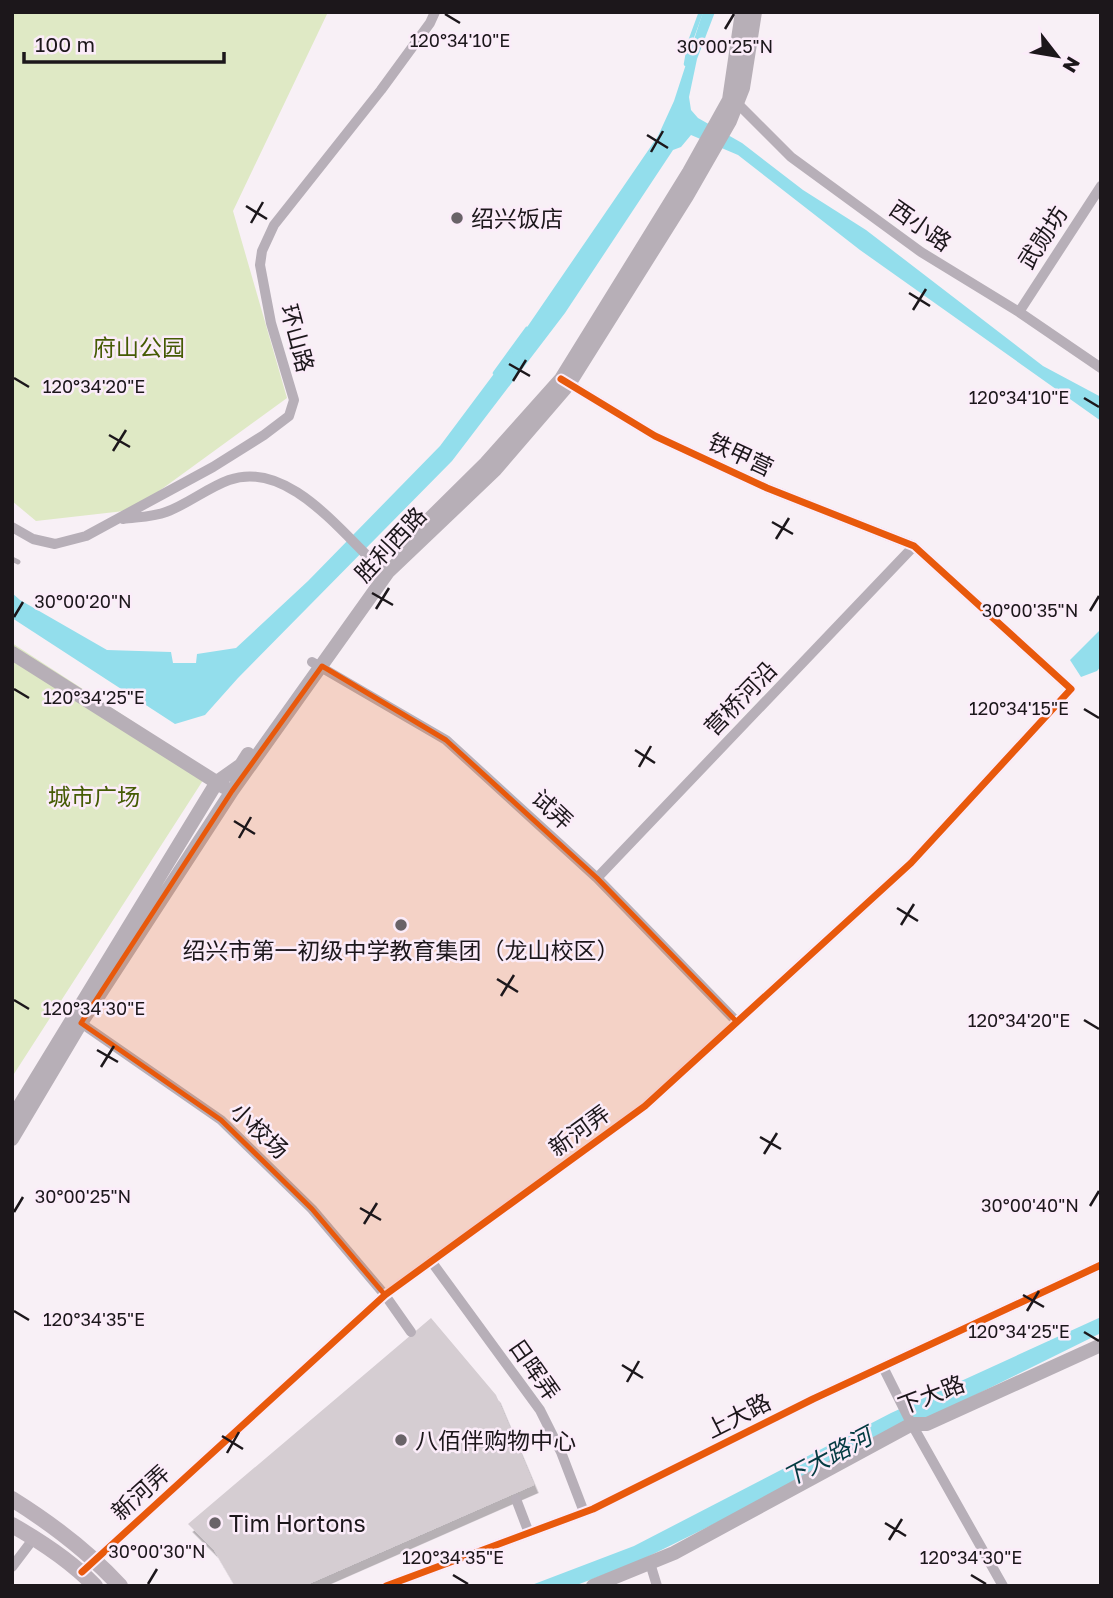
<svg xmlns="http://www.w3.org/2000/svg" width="1113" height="1598" viewBox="0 0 1113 1598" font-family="'Golos Text','Noto Sans SC',sans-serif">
<defs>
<filter id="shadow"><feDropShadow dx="4.5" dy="8" stdDeviation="0" flood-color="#0004"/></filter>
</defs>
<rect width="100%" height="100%" fill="#f8f0f6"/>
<path fill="#dfe9c5" d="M12,12h316l-95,199 54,187 -154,112 -97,11 -24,-20z
M12,643l197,128 -197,306z"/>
<path fill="#93deec" d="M703,12h12l-18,47 -8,38 2,13 7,8 44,25 61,47 63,40 177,136 58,31v24l-241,-171 -122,-95 -47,-20 -10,12 -8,3 -108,163 -113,148 -214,217 -33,37 -30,9 -163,-106v-25l8,7 87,50 64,2 2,11h23l1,-9 39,-6 72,-67 132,-135 68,-91 150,-219 16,-35z
M1101,629v37l-4,5 -16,6 -11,-17z
M1101,1317v16l-466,230 -61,23h-45l105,-40 257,-133z"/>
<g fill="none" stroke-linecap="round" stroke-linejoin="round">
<path stroke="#93deec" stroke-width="4.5" d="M686,64l4,-22 11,-30
M495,373l32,-44"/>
</g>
<path fill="#d5cdd2" filter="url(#shadow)" d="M431,1318l65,77 38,90 -230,101h-69l-21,-36 -26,-26z"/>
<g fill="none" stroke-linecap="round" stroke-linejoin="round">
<path stroke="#b7afb8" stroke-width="5" d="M12,559l6,3"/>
<path stroke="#b7afb8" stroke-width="10" d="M732,101l6,3 53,53 130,95 98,60 82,56
M1019,312l82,-126
M123,519c14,-2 30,-2 43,-7 22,-8 41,-24 63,-32 59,-21 113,54 151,88
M12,527l21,12 22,5 31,-8 127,-69 51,-32 25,-19 5,-16 -23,-77 -11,-58 2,-14 12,-26 107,-135 49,-67 5,-11
M312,662l134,78 151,138 140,144
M597,878l317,-332
M81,1023l140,97 91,89 73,86 26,37
M431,1261l109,149 21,42 23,60
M883,1367l27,54 93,165
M516,1499l13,34
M650,1563l7,23
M12,1567l22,-29
M82,1572l303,-277 260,-189 266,-243 160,-174 -157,-143 -147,-58 -112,-52 -92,-56
M386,1586l207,-77 220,-110 288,-134"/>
<path stroke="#b7afb7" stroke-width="14" d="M401,547l85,-84 75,-84 128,-207 40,-72 13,-88
M12,653l212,134
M12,1118l205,-336 24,-17 7,-11
M12,1139l69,-116 151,-232 156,-219 107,-102 74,-86 118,-188 43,-75 13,-33 12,-76
M593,1586l81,-33 238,-129h15l174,-79"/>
<path stroke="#bbb1ba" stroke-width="16" d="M12,1499c40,25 76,52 108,87
M12,1525c30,17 59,36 83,61"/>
<defs>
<path id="cycleway" d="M82,1572l303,-277 260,-189 266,-243 160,-174 -157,-143 -147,-58 -112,-52 -94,-57
M386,1586l207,-77 220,-110 288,-134"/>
</defs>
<use href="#cycleway" stroke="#fbecf9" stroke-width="11"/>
<use href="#cycleway" stroke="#e8590c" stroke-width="7"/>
</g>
<path fill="#e8590c" fill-opacity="0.2" stroke="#e8590c" stroke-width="5" stroke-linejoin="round" d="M322,666l124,74 151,138 140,144 -92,84 -260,189 -73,-86 -91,-89 -140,-97 151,-232z"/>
<path fill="none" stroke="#1c171b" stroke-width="2.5" d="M445,14l15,9M725,29l9,-15M647,135l21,13M651,152l12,-21M246,206l21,13M251,223l12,-21M909,293l21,13M913,310l13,-21M509,364l21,12M14,378l15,9M513,381l13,-21M1084,398l15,9M109,435l21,12M113,451l13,-21M772,522l21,12M776,539l13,-21M372,593l21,12M376,609l13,-21M1090,611l9,-15M14,617l9,-15M14,689l15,9M1084,709l15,9M635,750l20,13M639,767l12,-21M234,821l21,13M239,838l12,-21M897,908l21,13M901,925l13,-21M497,979l21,13M501,996l13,-21M14,1000l15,9M1084,1020l15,9M97,1050l21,12M101,1067l13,-21M760,1137l21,12M764,1154l13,-21M1090,1206l9,-15M360,1208l21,12M14,1212l9,-15M364,1224l13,-21M1023,1295l21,12M14,1311l15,9M1027,1311l12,-20M1084,1332l15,9M622,1365l21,13M627,1382l12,-21M222,1436l21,13M227,1453l12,-21M885,1523l21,13M889,1540l13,-21M453,1575l15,9M971,1575l15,9M148,1584l9,-15"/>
<g fill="#696368" stroke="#fbecf9" stroke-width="2.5">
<circle cx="457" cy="218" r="7"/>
<circle cx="401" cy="925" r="7"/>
<circle cx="401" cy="1440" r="7"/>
<circle cx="215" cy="1523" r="7"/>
</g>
<g text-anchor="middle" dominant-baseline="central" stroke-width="5" stroke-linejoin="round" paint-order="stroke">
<g font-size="23" fill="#1c171b" stroke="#fbecf9" text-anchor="start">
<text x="471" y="218">绍兴饭店</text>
<text x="401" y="950" text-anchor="middle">绍兴市第一初级中学教育集团（龙山校区）</text>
<text x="415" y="1440">八佰伴购物中心</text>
<text x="229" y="1523">Tim Hortons</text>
</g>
<g font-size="23" fill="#1c171b" stroke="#fbecf9">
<text transform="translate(921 225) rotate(35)">西小路</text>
<text transform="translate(1042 237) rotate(-57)">武勋坊</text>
<text transform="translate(298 338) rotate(75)">环山路</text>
<text transform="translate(741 454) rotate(25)">铁甲营</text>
<text transform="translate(390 544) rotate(-47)">胜利西路</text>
<text transform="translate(740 698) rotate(-46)">营桥河沿</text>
<text transform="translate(553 809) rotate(43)">试弄</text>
<text transform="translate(260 1130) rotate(43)">小校场</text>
<text transform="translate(579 1130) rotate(-36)">新河弄</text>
<text transform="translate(535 1369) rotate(55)">日晖弄</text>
<text transform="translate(931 1394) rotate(-21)">下大路</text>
<text transform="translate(738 1415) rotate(-27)">上大路</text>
<text transform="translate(140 1492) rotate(-42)">新河弄</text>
</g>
<g font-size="23" fill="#455b04" stroke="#fbecf9">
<text x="139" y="347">府山公园</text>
<text x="94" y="796">城市广场</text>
</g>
<g font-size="24" font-style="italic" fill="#033a41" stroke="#fbecf9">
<text transform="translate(827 1456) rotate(-28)">下大路河</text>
</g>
</g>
<g font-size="18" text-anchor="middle" fill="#1c171b" stroke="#fbecf9" stroke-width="5" stroke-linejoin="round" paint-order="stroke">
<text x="460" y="47">120°34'10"E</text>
<text x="725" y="53">30°00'25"N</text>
<text x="94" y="393">120°34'20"E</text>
<text x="1019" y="404">120°34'10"E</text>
<text x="83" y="608">30°00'20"N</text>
<text x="1030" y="617">30°00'35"N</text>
<text x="94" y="704">120°34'25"E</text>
<text x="1019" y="715">120°34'15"E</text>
<text x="94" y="1015">120°34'30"E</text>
<text x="1019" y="1027">120°34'20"E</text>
<text x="83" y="1203">30°00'25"N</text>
<text x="1030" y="1212">30°00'40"N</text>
<text x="94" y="1326">120°34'35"E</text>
<text x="1019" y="1338">120°34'25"E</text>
<text x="157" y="1558">30°00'30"N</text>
<text x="453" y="1564">120°34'35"E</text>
<text x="971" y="1564">120°34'30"E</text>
</g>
<rect width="1113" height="1598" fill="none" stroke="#1c171b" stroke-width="28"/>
<g transform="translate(1057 56) rotate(121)" stroke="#fbecf9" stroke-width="5" paint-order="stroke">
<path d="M0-5L12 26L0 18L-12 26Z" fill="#1c171b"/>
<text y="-10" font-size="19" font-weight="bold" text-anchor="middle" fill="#1c171b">N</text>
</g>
<path d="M24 52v10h200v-10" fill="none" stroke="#1c171b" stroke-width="3.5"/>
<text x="35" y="52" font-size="21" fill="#1c171b" stroke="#fbecf9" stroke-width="5" paint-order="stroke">100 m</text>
</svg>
